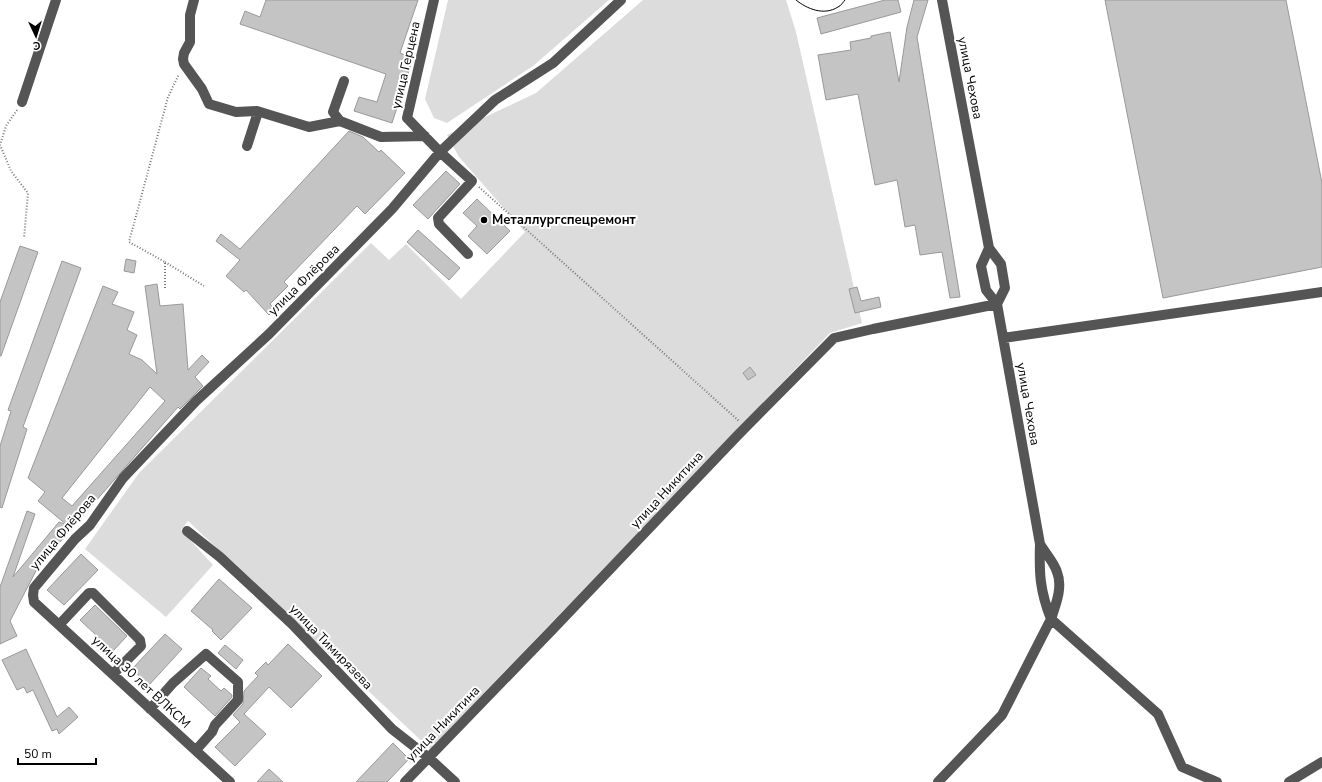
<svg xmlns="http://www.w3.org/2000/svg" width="1322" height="782" viewBox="0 0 1322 782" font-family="'Nunito Sans',sans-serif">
<rect width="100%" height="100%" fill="#fff"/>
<path fill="#dcdcdc" d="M448,0h161l-76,66 -86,57 -13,-5 -9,-19z
M643,0h143l10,32 66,291 -32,10 -400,416 -242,-228 -7,9 32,35 -47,52 -81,-68 54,-76 232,-230 18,17 17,-16 55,55 64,-67 -66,-75 -12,-22 89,-42z"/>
<path fill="#c4c4c4" stroke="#999" fill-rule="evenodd" d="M266,0h152l-18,53 13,5 -21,65 -38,-12 5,-14 18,5 9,-28 -146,-50 5,-13 15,6z
M885,0h13l3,12 -80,22 -4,-16z
M914,0h14l-11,37 43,260 -10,1 -8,-46 -22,3 -5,-30 -10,2 -8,-47 -22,5 -17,-91 -32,6 -8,-45 33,-5 -1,-8 21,-4v-2l19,-4 9,50 8,-55z
M1105,0h181l36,183v84l-159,31z
M349,131l14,6 16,15 2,-2 24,23 -40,41 -8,-8 -73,76 4,4 -18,18 5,5 -6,6 -23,-25 -2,2 -18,-16 14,-16 -24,-19 5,-7 19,15z
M446,171l14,13 -32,35 -15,-14z
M477,199l33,32 -23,23 -19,-18 9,-10 -14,-13z
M418,230l42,38 -11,12 -42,-38z
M20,246l18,6 -37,104h-1v-54z
M126,259l10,2 -2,12 -10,-2z
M62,261l19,7 -58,159 4,2 -25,79 -2,-1v-61l11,-35 -3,-1z
M157,284l3,22 23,-2 5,66 14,-15 7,7 -14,15 8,9 -23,23 -2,-2 -140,160 -28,54 7,15 -17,8v-57l27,-76 8,3 -22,63 46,-55 8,3 -29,-24 7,-9 -17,-14 75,-192 15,6 -6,12 22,8 -7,18 10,5 -8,19 13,6 15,14 -12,-88zM150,387l15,14 -93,105 -10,-8z
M857,287l4,14 18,-4 2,10 -26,6 -6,-24z
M750,367l6,8 -8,5 -5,-7z
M81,554l17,16 -34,35 -17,-15z
M219,579l33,29 -31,32 -9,-9 1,-1 -22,-19z
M95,605l32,31 -14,15 -33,-31z
M165,634l17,15 -33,36 -17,-16z
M288,644l34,32 -31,32 -22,-21 -25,27 22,20 -31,32 -20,-19 25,-25 -7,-7 10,-11 1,-13 14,-15 -3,-3 11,-11 2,3z
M225,645l18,15 -7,9 -18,-16z
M26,649l31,68 12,-10 9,10 -19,17 -2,-5 -5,2 -19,-41 -6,3 -3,-6 -7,3 -15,-30z
M201,668l10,8 -3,3 13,12 3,-3 8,7v2l-17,19 -31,-29z
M393,743l16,16 -22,23h-31z
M269,769l14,13h-26z"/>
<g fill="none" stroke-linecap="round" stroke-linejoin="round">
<path stroke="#777" stroke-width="2" stroke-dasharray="1 2" stroke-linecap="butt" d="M17,110l-11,16 -6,19 11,26 17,22 -4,45
M479,187l260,234
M165,262l39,24
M165,288v-26l-36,-20 39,-145 11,-23"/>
<path stroke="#555" stroke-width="10" d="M194,0l-4,15v27l-6,11 -1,6 1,5 18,25 7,15 27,8 21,-1 52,16 31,-6 41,16 44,-1
M434,0l-27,118 33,34 32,29 -34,37 1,6 29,30
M22,102l34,-102
M340,121l-7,-9 11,-31
M247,146l11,-34
M1003,338l319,-46
M187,531l33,26 72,67 100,105 37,29 26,24
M1040,544c5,9 14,18 17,28 6,15 -1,32 -6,47l107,95 24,53 35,15
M59,625l30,-32h4l47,47 1,6 -28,28
M150,709l23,-26 33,-29 32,28v18l-23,25 -3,7 -16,18
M230,782l-196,-180 -1,-7 1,-7 41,-49 15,-14 33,-47 73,-77 73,-67 123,-125 48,-57 55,-52 58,-37 68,-63
M405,782l147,-152 185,-194 97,-98 39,-9 124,-25 8,-16 -4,-24 -12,-16
M938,782l64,-67 49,-96c-11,-28 -12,-45 -11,-75l-43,-240 -11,-14 -5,-24 8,-18 -47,-248
M1289,782l33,-20"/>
<path stroke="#000" stroke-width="1" d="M796,0c11,9 28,16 42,7 3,-1 5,-5 7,-7"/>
</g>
<circle fill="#000" stroke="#fff" stroke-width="1.5" cx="484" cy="220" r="4"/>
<g text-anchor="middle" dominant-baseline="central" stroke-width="4" stroke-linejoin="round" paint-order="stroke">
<g font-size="13" fill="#000" stroke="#fff">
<text transform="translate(406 65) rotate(-77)">улица Герцена</text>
<text transform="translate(970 78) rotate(79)">улица Чехова</text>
<text transform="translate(304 280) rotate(-45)">улица Флёрова</text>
<text transform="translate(1028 404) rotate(80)">улица Чехова</text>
<text transform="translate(667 490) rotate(-47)">улица Никитина</text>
<text transform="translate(63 532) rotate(-50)">улица Флёрова</text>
<text transform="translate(331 647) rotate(46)">улица Тимирязева</text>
<text transform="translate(141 682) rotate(43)">улица 30 лет ВЛКСМ</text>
<text transform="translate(443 724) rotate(-46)">улица Никитина</text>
</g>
<g font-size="13" font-weight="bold" fill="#000" stroke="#fff" text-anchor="start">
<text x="492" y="220">Металлургспецремонт</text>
</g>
</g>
<g transform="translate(36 36) rotate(176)" stroke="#ffffff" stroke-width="3" paint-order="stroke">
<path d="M0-3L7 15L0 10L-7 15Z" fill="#000000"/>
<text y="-6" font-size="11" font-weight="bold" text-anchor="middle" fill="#000000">С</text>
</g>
<path d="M18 758v6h78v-6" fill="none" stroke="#000000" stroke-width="2"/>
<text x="24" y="758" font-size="12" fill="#000000" stroke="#ffffff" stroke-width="3" paint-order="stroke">50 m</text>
</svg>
